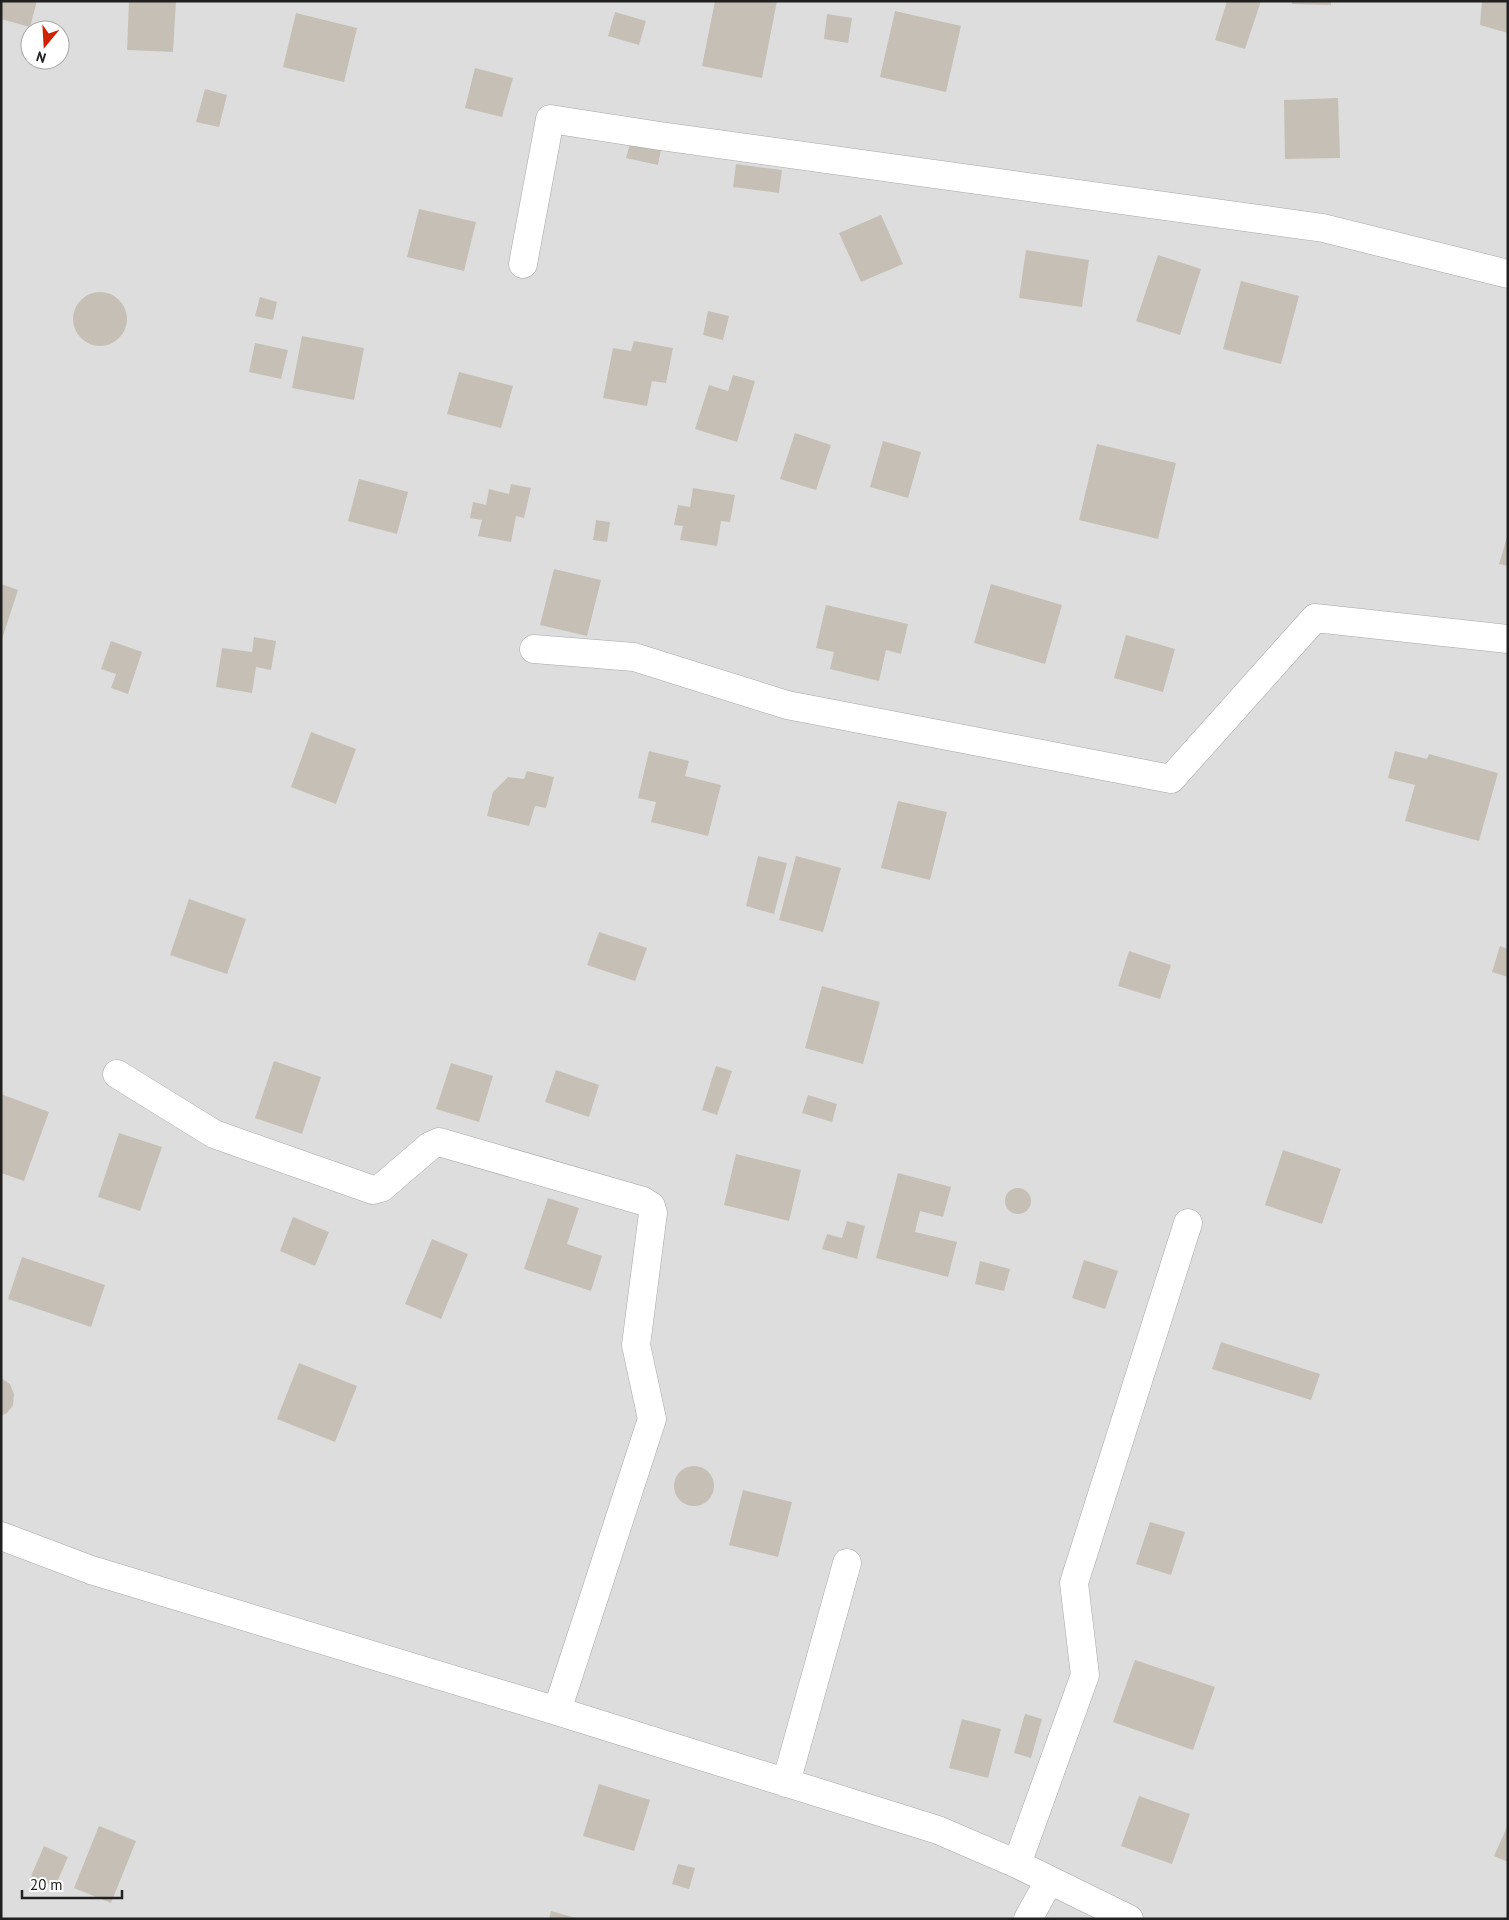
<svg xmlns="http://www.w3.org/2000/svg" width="1509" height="1920" viewBox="0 0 1509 1920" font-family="'PT Sans',sans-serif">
<rect width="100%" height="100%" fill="#f1efe6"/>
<path fill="#dedddd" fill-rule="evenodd" d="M1,1h1507v1918h-1507zM30,30h30v30h-30z"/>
<path fill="#c6bfb5" d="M1,1h36l-7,26 -29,-8z
M129,1h47l-3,51 -46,-2z
M715,1h62l-15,77 -60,-12z
M1227,1h34l-16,48 -30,-9z
M1292,1h39v4l-39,-1z
M1482,1h26v32l-28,-8z
M895,11l66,15 -15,66 -66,-15z
M615,12l31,9 -7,24 -31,-9z
M296,13l61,15 -13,54 -61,-15z
M827,14l25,4 -4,25 -24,-4z
M475,68l38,10 -11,39 -37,-9z
M205,89l22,6 -8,32 -23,-5z
M1338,98l2,60 -55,1 -1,-59z
M630,144l31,6 -3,15 -32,-7z
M736,164l46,6 -3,23 -46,-6z
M419,209l57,13 -12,49 -57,-14z
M881,215l22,49 -42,18 -22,-49z
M1026,250l63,10 -7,47 -63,-9z
M1158,255l43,14 -21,66 -44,-14z
M1241,281l58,15 -18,68 -58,-15z
M73 319a27 27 0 1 1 54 0a27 27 0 1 1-54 0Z
M260,297l17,5 -4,18 -18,-4z
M708,311l21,5 -6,24 -20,-5z
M302,336l62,12 -10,52 -62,-12z
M634,341l39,7 -7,35 -14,-2 -5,25 -44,-8 10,-50 18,3z
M255,343l33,7 -7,29 -32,-7z
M459,372l54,14 -12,42 -54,-14z
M733,375l22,6 -18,61 -42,-13 14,-44 19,6z
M795,433l36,12 -15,45 -36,-11z
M883,441l38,11 -13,46 -38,-11z
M1097,444l79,19 -18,76 -79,-19z
M359,479l49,13 -11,42 -49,-13z
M511,484l20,4 -7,30 -8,-2 -5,26 -33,-6 4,-16 -12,-2 3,-16 13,3 3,-16 20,5z
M693,488l42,7 -5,27 -9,-1 -4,25 -37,-6 3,-14 -9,-1 4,-20 12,2z
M596,520l14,2 -3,20 -14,-2z
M1508,534v32l-9,-2z
M554,569l47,11 -14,56 -47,-11z
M1,584l17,6 -16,49h-1z
M991,584l71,21 -17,59 -71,-21z
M826,605l82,19 -7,30 -15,-4 -7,31 -49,-12 4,-17 -18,-4z
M1126,635l49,14 -12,43 -49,-14z
M254,637l22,4 -5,29 -15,-3 -4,26 -36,-6 6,-39 30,4z
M111,641l31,11 -14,42 -17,-6 5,-14 -15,-5z
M311,732l45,17 -20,55 -45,-17z
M649,751l40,10 -4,15 36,9 -13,51 -57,-14 5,-20 -18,-4z
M1395,751l32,8 2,-5 69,19 -19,68 -74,-20 10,-36 -27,-7z
M527,771l27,6 -8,31 -11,-2 -6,20 -42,-10 6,-24 15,-15 16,2z
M898,801l49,11 -17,68 -49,-12z
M758,856l29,7 -13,51 -28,-8z
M796,856l45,12 -18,64 -44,-12z
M189,899l57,20 -19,55 -57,-19z
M599,932l48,16 -12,33 -48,-16z
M1500,946l8,3v28l-16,-5z
M1129,951l42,14 -11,34 -42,-13z
M822,986l58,16 -17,62 -58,-16z
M274,1061l47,16 -19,57 -47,-16z
M451,1063l42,13 -14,46 -43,-13z
M716,1066l16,5 -15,44 -15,-5z
M556,1070l43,15 -10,32 -44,-15z
M1,1094l48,18 -25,69 -23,-8z
M808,1095l29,9 -5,18 -30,-9z
M119,1133l43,14 -22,64 -42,-14z
M1283,1150l58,19 -19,55 -57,-19z
M736,1154l65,16 -12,51 -65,-16z
M898,1173l53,14 -8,30 -23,-6 -5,21 42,10 -9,35 -72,-19z
M1005 1201a13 13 0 1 1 26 0a13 13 0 1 1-26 0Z
M548,1198l31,10 -12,36 35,12 -11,35 -67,-22z
M293,1217l36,15 -14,34 -35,-15z
M847,1221l18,5 -8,33 -35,-10 5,-15 15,4z
M432,1239l36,15 -27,65 -36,-15z
M22,1257l83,28 -14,42 -83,-28z
M1084,1260l34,11 -13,38 -33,-11z
M980,1261l30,8 -6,22 -29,-7z
M1221,1342l99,32 -9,26 -99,-31z
M299,1363l58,23 -22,56 -58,-23z
M1,1378l9,6 4,10 -1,11 -6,8 -6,3z
M674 1486a20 20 0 1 1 40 0a20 20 0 1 1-40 0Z
M743,1490l49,12 -14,55 -49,-12z
M1150,1522l35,10 -14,43 -35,-11z
M1135,1660l80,27 -22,63 -80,-28z
M1025,1714l17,5 -11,39 -17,-5z
M962,1719l39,10 -13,49 -39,-10z
M599,1784l51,16 -16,51 -51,-15z
M1139,1796l51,18 -18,50 -51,-18z
M1508,1825v37l-14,-6z
M99,1826l37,15 -25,62 -37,-15z
M44,1846l24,11 -13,30 -24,-11z
M678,1864l17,4 -6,21 -17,-5z
M551,1911l25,7v1h-27z"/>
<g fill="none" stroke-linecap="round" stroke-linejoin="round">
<defs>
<path id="street" d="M523,264l27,-145 110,17 663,92 185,46
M534,649l100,8 153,48 384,74 144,-161 193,21
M117,1074l97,60 159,56 8,-2 49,-42 9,-4 204,59 8,5 2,7 -17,132 16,74 -95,292
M1,1536l90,34 466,141 381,119 79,34 112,55
M786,1783l61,-220
M1017,1864l68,-189 -11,-92 114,-360
M1028,1919l21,-38"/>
</defs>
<use href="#street" stroke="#a7a7a7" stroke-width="29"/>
<use href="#street" stroke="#fff" stroke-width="28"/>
</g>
<rect width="1509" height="1920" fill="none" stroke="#202020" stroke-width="5"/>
<g transform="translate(45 45) rotate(198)"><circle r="24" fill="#ffffff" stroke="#a6a6a6"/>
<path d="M0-4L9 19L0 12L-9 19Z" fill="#d02200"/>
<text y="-8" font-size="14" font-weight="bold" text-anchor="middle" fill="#202020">N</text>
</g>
<path d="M22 1890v8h100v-8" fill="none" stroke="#202020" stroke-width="2.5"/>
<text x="30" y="1890" font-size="15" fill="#202020" stroke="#ffffff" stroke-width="4" paint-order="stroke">20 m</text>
</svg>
